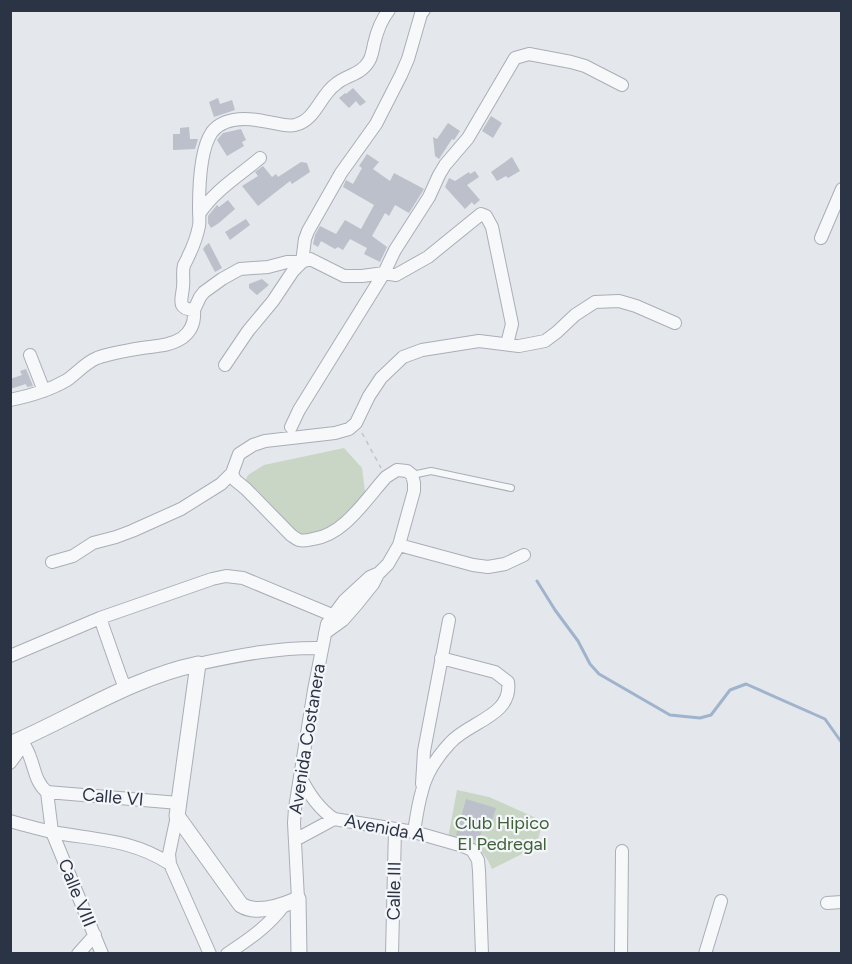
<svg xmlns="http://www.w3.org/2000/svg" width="852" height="964" viewBox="0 0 852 964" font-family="Figtree,sans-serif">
<rect width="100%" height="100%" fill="#e4e7ec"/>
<path fill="#c9d6c5" d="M344,448l18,20 4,32 -19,22 -47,21 -56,-60 4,-8 16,-10z
M457,790l32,7 54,24 -7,26 -44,22c-9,-23 -22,-25 -44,-31z"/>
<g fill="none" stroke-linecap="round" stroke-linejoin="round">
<path stroke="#9fb4cc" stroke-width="3" d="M537,581l18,29 23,31 12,23 9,10 71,41 30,3 11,-3 19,-25 16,-6 79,35 17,24"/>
</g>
<path fill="#bbc0ca" d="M353,88l13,14 -6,4 -4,-5 -7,7 -10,-10 6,-5 1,1z
M218,98l2,6 12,-4 3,10 -21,7 -5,-15z
M491,116l11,7 -9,15 -11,-7z
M448,123l12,8 -6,9 -2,-1 -13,20 -4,-3 -2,-19 4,2z
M189,127l1,12h8l-3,10 -22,1v-16h7v-6z
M241,129l5,11 -4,2 2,4 -17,10 -10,-16 6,-7z
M367,154l12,8 -6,7 17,12 4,-8 30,16 -15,24 -14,-8 -6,11 -4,-3 -13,23 15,11 -7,15 -16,-8 3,-6 -17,-9 -7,11 -5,-3 -3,2 -14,-8 -3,6 -5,-3 2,-9 5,-9 16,8 9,-14 16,9 13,-24 -31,-18 3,-7 7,4 9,-16 -3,-2z
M512,157l8,14 -12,7 -2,-2 -9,5 -6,-9z
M301,162l6,1 3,9 -18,12 -2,-3 -32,25 -16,-20 16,-10 -3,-4 8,-6 9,11 4,-3 2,3z
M475,171l4,6 -12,8 13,15 -6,5 -2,-3 -7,7 -20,-22 4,-9 6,3 14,-9 1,2z
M228,200l7,9 -16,14 -8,5 -3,-5v-7l9,-11 2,2z
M246,219l4,6 -20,15 -5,-8z
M209,243l13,25 -7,4 -12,-23 2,-3z
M262,279l7,6 -12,10 -8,-7v-4z
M26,369l7,17 -6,1 -1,-3 -16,5v-10l12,-4 -2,-4z
M466,799l30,9 -6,19 -7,-2 -4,16 -23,-6z"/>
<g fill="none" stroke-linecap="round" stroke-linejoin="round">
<defs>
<path id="service" d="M412,475l19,-4 80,17"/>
<path id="minor" d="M389,10c-8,10 -12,21 -15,34 -1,5 -2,12 -5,17 -8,14 -23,14 -33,23 -16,11 -20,36 -41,41 -9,2 -18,-2 -27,-3 -18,-4 -43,-6 -56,10 -12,17 -13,55 -13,76 0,6 1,12 0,18 -2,10 -6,21 -11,31 0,1 -3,6 -4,8 -2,7 0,15 -1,22 -1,12 -7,22 11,23l6,-13 4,-5 18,-13 18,-10 28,-2 19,-5h15l8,-3 34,17h18l22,-3 12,2 32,-18 53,-43 5,2 6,11 20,97 -5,20
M199,214c16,-24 40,-38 61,-56
M821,238l21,-49
M30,355l14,36
M225,365l23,-34 25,-30 20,-30 9,-9 3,-23 3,-8 33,-58 35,-49 25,-49 7,-16 13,-45 3,-4
M10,400c20,-4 40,-10 57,-20 10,-7 18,-17 30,-22 11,-4 33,-8 45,-10 14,-2 28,-2 40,-10 10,-7 13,-16 12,-28
M291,427l8,-17 85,-137 11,-23 34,-53 10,-22 6,-10 23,-27 47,-80 14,-4 42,8 14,4 37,19
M232,473l3,7 11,9 45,46c3,2 5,4 8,5 4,1 10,0 14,-1 31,-4 53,-40 73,-62l11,-7 10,1 5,4 2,8v8l-15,54 -11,19 -10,10 -5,10 -16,20 -14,16 -18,13
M399,545l74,20 15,2 17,-3 19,-9
M52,562l21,-6 20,-13 23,-6 16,-6 49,-22 40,-25 11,-11 7,-19 14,-9 12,-4 70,-8 14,-4 7,-6 13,-27 12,-18 22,-21 19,-7 57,-9 40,5 26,-5 12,-9 18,-17 20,-13 24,-1 17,5 39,17
M100,618l20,57 5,13
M10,656l90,-38 112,-39 14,-3 17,2 89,37
M198,664c41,-9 82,-17 124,-16
M22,740c2,5 6,11 8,17 5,13 6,26 17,35l5,40 50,122
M10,763l8,-11 4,-12
M300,776c8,17 18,32 34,43l80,13 49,14 9,4 6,10 1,11 3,83
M422,784l2,-33 25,-131
M47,792l132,11
M177,816l-8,38 1,10 40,90
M10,821c14,4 28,8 42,11 43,8 80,7 118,32
M414,832c2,-13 4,-28 8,-41 4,-18 16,-35 28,-48 18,-21 63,-27 58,-61l-13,-10 -54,-14
M295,840l39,-21
M298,899l-4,-76 1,-15 19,-118 13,-66 17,-23 26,-24 7,-3
M827,903l15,-1
M78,954l17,-19
M227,954c21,-14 42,-28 57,-49
M392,954l3,-125
M621,954l1,-103
M705,954l16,-53"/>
<path id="tertiary" d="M10,744c63,-27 121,-66 188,-80l-21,152 64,89c16,10 41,1 57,-6l1,55"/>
</defs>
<use href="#service" stroke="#a9aeb7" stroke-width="8"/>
<use href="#minor" stroke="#a9aeb7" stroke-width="14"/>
<use href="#tertiary" stroke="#a9aeb7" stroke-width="17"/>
<path stroke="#c2c5cb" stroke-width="1.5" stroke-dasharray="4.5 4.5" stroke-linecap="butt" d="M362,433l19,35"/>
<use href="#service" stroke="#f7f8fa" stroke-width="6"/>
<use href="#minor" stroke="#f7f8fa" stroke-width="12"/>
<use href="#tertiary" stroke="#f7f8fa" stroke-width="15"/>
</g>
<g text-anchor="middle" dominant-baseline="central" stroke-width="4.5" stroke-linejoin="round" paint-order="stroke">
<g font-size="18" fill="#2b3445" stroke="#f4f6f9">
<text transform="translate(307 739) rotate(-81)">Avenida Costanera</text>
<text transform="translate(113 797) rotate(5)">Calle VI</text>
<text transform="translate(385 828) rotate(11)">Avenida A</text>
<text transform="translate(394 891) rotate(-89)">Calle III</text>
<text transform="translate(77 893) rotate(68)">Calle VIII</text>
</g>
<g font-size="18" fill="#3f6138" stroke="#f4f6f9">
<text x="502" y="823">Club Hipico<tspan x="502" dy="21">El Pedregal</tspan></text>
</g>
</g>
<rect width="852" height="964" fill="none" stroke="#2b3445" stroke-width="24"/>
</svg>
